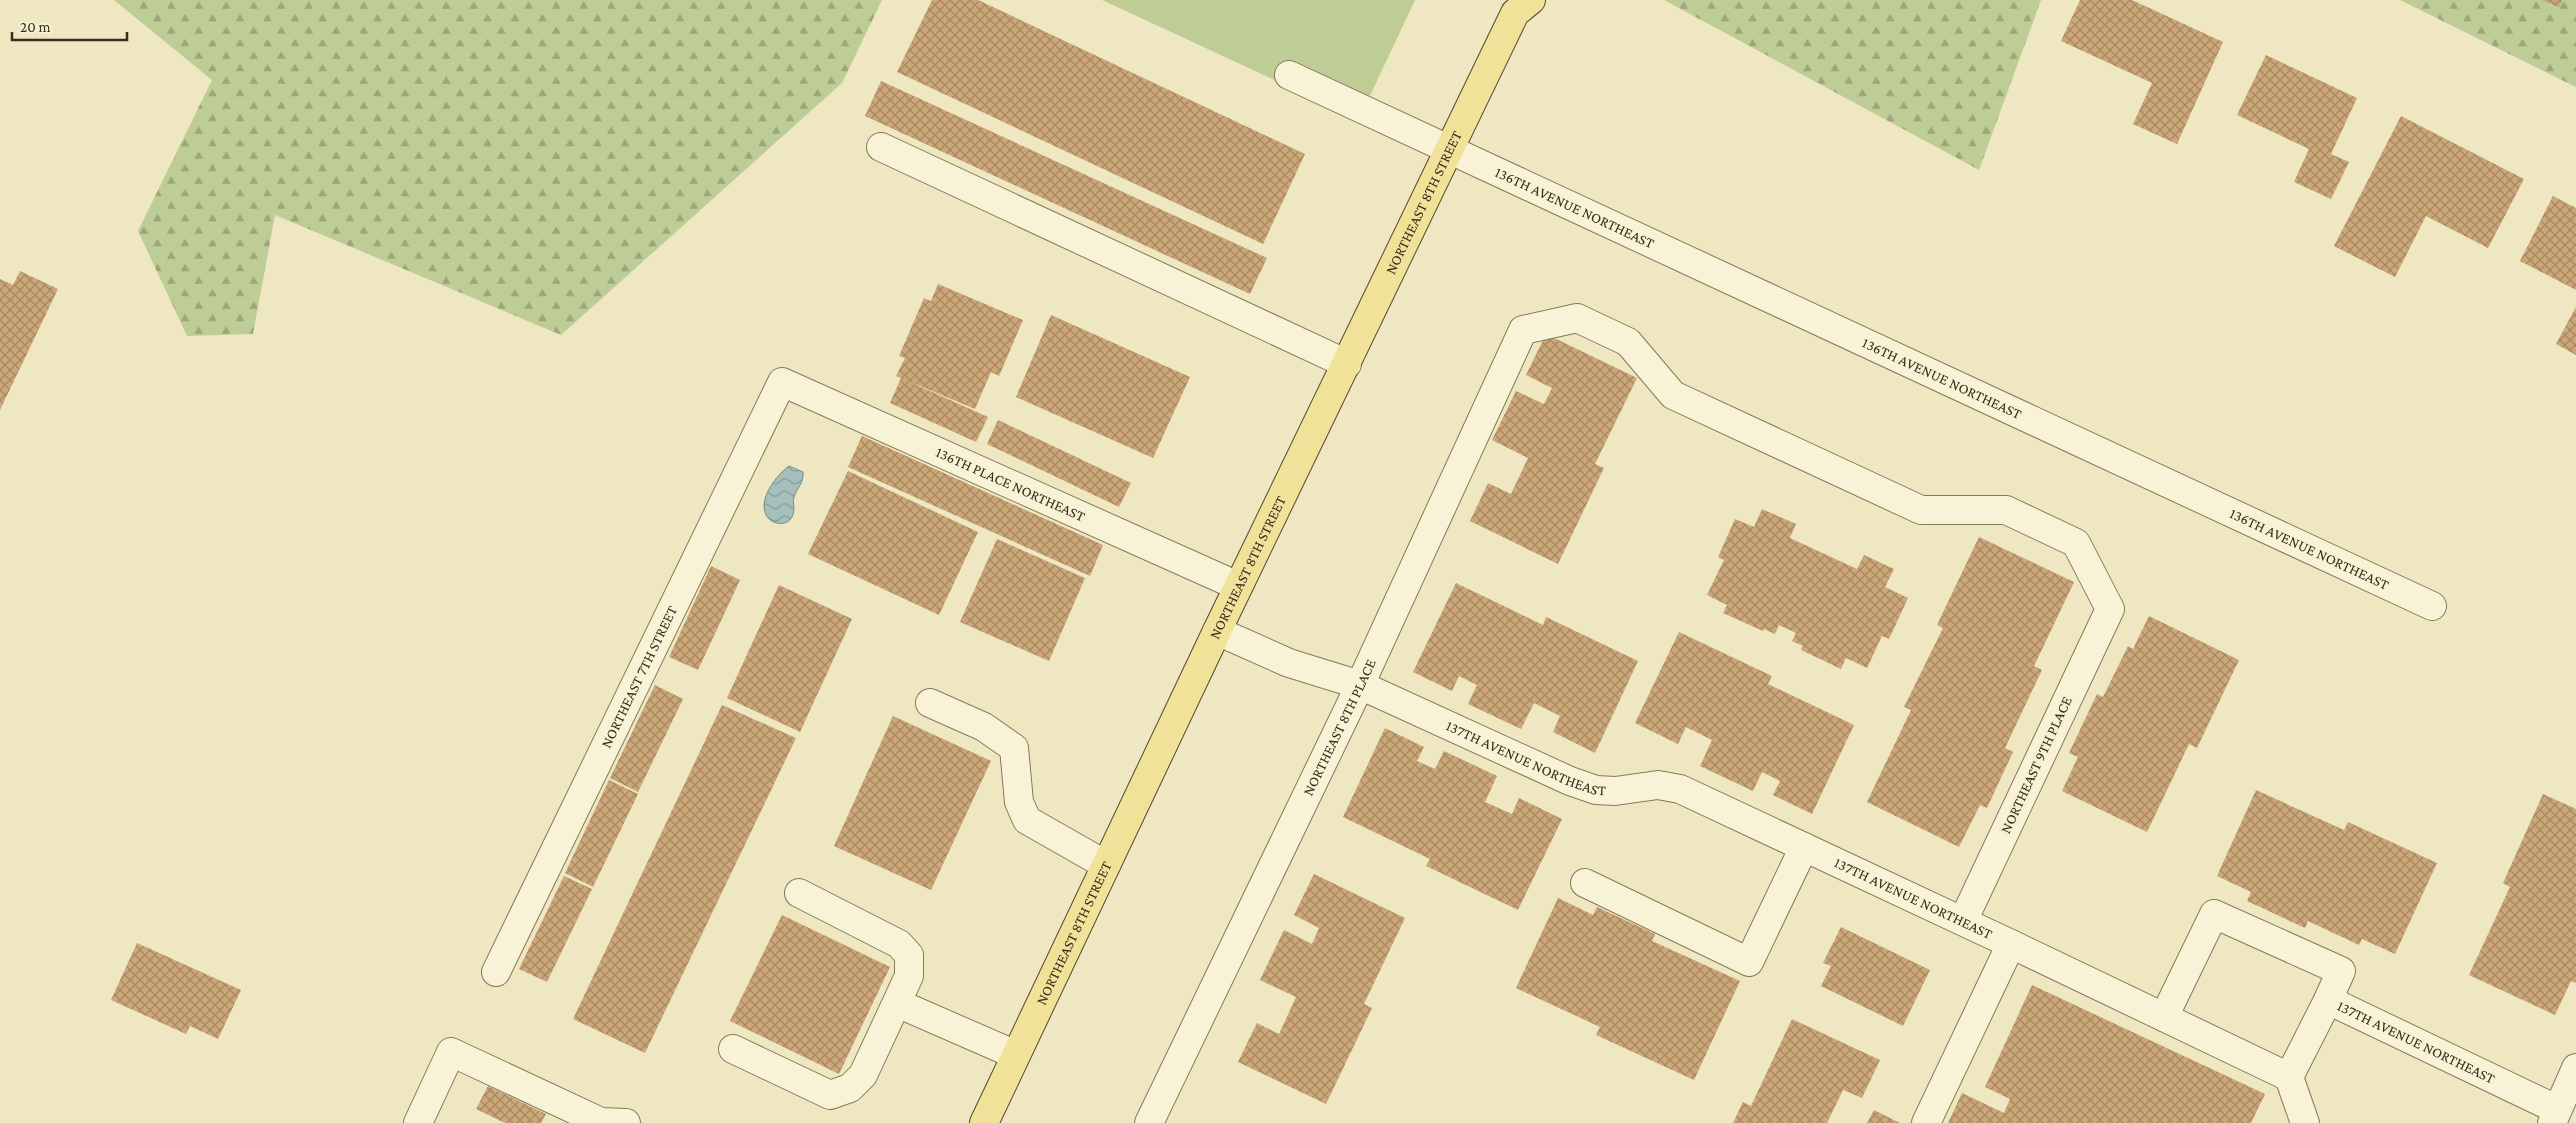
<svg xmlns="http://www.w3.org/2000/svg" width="2576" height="1123" viewBox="0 0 2576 1123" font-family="'Crimson Pro',serif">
<defs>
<pattern id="forest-firs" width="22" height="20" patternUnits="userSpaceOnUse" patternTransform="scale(1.25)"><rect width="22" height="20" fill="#becc96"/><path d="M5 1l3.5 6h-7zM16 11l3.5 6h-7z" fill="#9ba67a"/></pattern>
<pattern id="water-waves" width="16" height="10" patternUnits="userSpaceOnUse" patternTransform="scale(1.25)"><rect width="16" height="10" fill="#a5c0bc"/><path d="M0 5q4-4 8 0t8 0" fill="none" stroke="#879c98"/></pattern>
<pattern id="building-cross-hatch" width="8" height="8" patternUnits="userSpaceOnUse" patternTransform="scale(1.25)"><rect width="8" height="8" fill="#cca778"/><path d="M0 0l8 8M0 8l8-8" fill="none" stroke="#a68862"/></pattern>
</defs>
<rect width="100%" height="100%" fill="#eee7c2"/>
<path fill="#becc96" d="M1102,0h313l-56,119z"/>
<path fill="url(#forest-firs)" d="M114,0h768l-40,83 -281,252 -286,-120 -22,119 -66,2 -49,-105 74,-151z
M1664,0h377l-62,170z
M2400,0h176v87z"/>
<path fill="url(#water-waves)" stroke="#6c8e8b" d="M789,466l14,6c1,12 -6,15 -9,25 -2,7 2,13 -2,20 -6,11 -24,7 -27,-5 -5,-16 12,-37 24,-46z"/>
<path fill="url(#building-cross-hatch)" d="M932,0h46l327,154 -42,90 -366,-172z
M2080,0h52l91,42 -46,102 -44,-20 19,-41 -91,-42z
M2542,0h20l-3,7z
M2266,55l91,43 -26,56 18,8 -18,37 -37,-17 15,-33 -72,-34z
M881,81l386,177 -17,36 -385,-178z
M2401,116l123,63 -36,69 -62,-32 -31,61 -61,-31z
M2553,196l23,12v82l-56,-29z
M20,271l38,18 -58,121v-131l13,6z
M938,284l85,36 -24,56 -8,-4 -16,37 -79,-33 9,-18 -6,-2 25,-58 7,3z
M2576,307v48l-20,-11z
M1051,315l139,62 -37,81 -137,-61z
M1546,334l91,44 -42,86 9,4 -46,96 -88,-43 18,-38 23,11 17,-36 -36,-18 24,-49 28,13 8,-16 -26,-13z
M901,378l87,39 -12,25 -86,-39z
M998,420l133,63 -12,24 -132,-63z
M862,436l241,109 -13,31 -242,-109z
M848,471l130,61 -39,83 -131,-61z
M1762,509l34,15 -6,14 67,31 7,-14 30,14 -9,18 23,11 -19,41 -7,-3 -15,32 -21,-10 -5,11 -40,-19 2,-4 -11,-5 4,-8 -17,-8 -4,9 -11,-5 -1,2 -40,-18 4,-8 -20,-10 17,-35 -6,-3 17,-38 19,8z
M1979,537l95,45 -40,84 8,4 -37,78 8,4 -26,56 -7,-3 -21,42 -92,-45 44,-92 -7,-3 39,-79 -6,-3z
M997,539l88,39 -36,83 -89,-39z
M711,566l29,14 -42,90 -29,-13z
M1456,583l87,42 3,-8 92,44 -43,92 -42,-21 7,-16 -26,-13 -13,26 -53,-25 9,-19 -18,-9 -7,15 -39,-19z
M779,585l73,34 -52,113 -73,-34z
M2149,616l90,44 -42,88 -8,-4 -42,88 -85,-41 16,-34 -9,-4 28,-59 6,3 25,-51 5,3z
M1679,632l93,44 -4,8 86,41 -42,89 -39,-19 7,-14 -18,-9 -9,19 -53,-25 12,-26 -26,-13 -8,17 -43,-21z
M655,685l28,14 -45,93 -28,-14z
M722,705l74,33 -151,315 -72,-34z
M893,716l98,45 -60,129 -97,-44z
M1385,728l39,19 -7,14 18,8 9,-18 53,25 -12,26 27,12 7,-16 43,21 -44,91 -92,-44 4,-7 -87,-42z
M609,780l29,14 -45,93 -28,-14z
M2256,790l88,40 4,-8 89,41 -42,91 -33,-15 -3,6 -51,-24 -3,7 -58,-27 4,-9 -34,-16z
M2543,794l33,15v174l-5,-2 -16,34 -86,-40 41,-88 -7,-4z
M1314,874l91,44 -41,86 8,4 -46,96 -88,-42 19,-39 22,11 17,-37 -36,-17 24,-50 28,14 7,-16 -25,-13z
M564,876l28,13 -45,93 -28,-13z
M1558,898l35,17 4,-8 58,27 -3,7 88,40 -46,99 -98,-45 4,-8 -84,-39z
M782,915l108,52 -51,107 -109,-53z
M1841,927l89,43 -27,56 -82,-40 10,-20 -8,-3z
M137,943l104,47 -23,49 -28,-13 -4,8 -75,-34z
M2032,985l233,109 -14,29h-303l14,-30 42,20 6,-14 -25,-12z
M1792,1019l88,41 -18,38 -19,-8 -16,33h-94l10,-21 8,4z
M488,1086l58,28 -5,9h-36l-29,-14z
M1874,1110l26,13h-33z"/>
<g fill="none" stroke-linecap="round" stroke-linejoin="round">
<defs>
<g id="minor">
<path id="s1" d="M1289,75l1143,531"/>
<path d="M881,147l466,217"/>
<path id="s2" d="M1217,631l72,32 71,22 210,96 26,9 19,1 43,-6 22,4 331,155 278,133 39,-77 228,109"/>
<path d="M930,703l54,24 30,21 5,54 8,18 79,45"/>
<path d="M1585,883l164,79 55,-115"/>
<path id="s3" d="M496,972l286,-590 456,204"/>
<path d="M897,1003l119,52"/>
<path d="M2164,1017l50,-103 127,57 -13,29"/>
<path d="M733,1049l97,46 20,-7 13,-13 46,-99v-21l-10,-11 -100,-51"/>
<path d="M2289,1077l16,46"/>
<path d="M418,1123l33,-71 150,70 25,1"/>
<path id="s4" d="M1149,1123l211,-438 163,-355 54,-12 51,24 45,53 248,115h85l70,33 34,66 -147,312"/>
<path d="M1926,1123l85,-179"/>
<path d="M2552,1123l24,-55"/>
</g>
<g id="major">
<path id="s5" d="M984,1123l233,-492 298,-618 16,-13"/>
</g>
</defs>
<use href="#minor" stroke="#87795a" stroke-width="30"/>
<use href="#major" stroke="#55462e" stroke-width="30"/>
<use href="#minor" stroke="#f8f3d6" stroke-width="28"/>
<use href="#major" stroke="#f1e29a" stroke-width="28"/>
</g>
<g text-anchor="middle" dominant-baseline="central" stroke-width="4.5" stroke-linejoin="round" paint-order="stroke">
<g font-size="15" fill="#372e1e" stroke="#f5f0d2">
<text stroke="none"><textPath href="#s5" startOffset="1020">NORTHEAST 8TH STREET</textPath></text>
<text stroke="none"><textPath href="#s1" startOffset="315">136TH AVENUE NORTHEAST</textPath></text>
<text stroke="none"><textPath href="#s1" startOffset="720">136TH AVENUE NORTHEAST</textPath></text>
<text stroke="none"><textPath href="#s3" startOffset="906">136TH PLACE NORTHEAST</textPath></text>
<text stroke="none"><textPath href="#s1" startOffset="1125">136TH AVENUE NORTHEAST</textPath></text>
<text stroke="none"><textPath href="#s5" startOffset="615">NORTHEAST 8TH STREET</textPath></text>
<text stroke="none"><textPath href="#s3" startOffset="328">NORTHEAST 7TH STREET</textPath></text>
<text stroke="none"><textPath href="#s4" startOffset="439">NORTHEAST 8TH PLACE</textPath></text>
<text stroke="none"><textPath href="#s2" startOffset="335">137TH AVENUE NORTHEAST</textPath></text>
<text transform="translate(2036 765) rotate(-65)">NORTHEAST 9TH PLACE</text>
<text stroke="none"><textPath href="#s2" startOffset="754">137TH AVENUE NORTHEAST</textPath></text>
<text stroke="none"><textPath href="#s5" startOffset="210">NORTHEAST 8TH STREET</textPath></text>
<text stroke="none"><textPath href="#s2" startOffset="1354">137TH AVENUE NORTHEAST</textPath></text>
</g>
</g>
<path d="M12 32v8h115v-8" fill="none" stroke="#372e1e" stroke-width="2.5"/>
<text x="20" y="32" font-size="15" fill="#372e1e" stroke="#f5f0d2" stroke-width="4" paint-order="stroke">20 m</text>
</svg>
